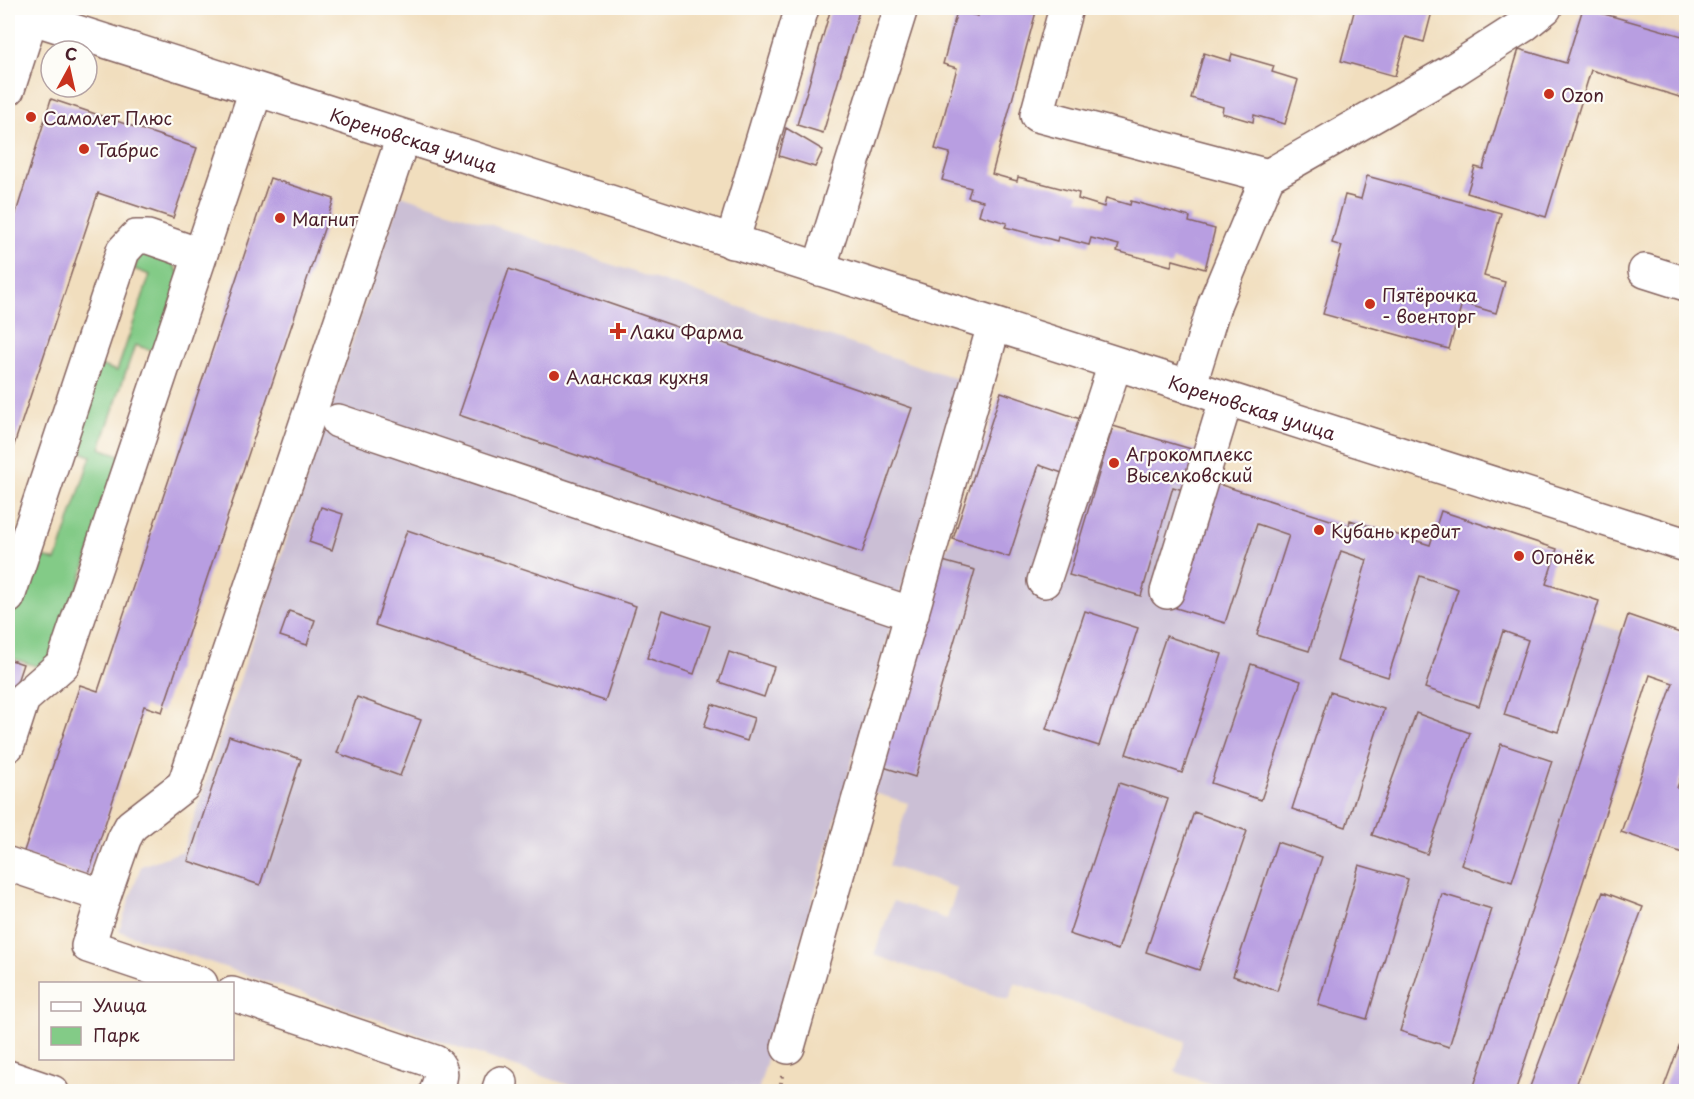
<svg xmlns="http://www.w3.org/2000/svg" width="1694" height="1099" viewBox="0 0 1694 1099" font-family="'Playpen Sans',sans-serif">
<rect width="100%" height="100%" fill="#fdfcf7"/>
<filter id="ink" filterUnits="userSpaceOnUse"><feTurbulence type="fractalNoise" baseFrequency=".0167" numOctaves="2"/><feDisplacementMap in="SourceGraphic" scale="12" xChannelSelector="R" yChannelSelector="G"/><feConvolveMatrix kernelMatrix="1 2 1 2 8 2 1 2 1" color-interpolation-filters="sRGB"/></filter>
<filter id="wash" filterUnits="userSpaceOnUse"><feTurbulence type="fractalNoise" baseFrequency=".008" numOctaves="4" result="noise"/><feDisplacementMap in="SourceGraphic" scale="24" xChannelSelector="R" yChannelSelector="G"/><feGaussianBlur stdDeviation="1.35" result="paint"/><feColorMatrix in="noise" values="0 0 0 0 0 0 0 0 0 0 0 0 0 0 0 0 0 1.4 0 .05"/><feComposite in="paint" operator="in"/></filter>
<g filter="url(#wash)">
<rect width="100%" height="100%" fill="#f1debe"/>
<path fill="#cbbfd5" d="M401,195l560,185 -203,711h-172l-467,-160 22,-65 42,-15z
M1039,465l56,20 6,-19 85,25 71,33 201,65 50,29 -5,13 25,8 11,-34 84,27 -11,30 38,13 -135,416h-283l-57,-19 10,-31 -170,-58 -6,17 -135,-45 19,-54 54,18 10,-31 -68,-22 19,-63 -37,-11 68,-232 14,-21 14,-45 57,19z"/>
<path fill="#83cb87" stroke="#667559" stroke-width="1.5" d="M149,251l19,5 12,19 -23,77 -22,-7 -35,103 22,8 -67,200 -16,11 -31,-10v-30l24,-74 24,8 35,-105 -22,-9 27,-83 21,7 33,-96 -16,-6 5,-12z"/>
<g id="blocks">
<path fill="#b89ee1" d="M831,8h29l-37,125 -26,-8z
M981,8h56l-45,166 25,7 1,-4 61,16 -1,6 26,8 2,-9 24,7 1,-4 59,16 -1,5 26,7 -10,40 -32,-9 -2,6 -54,-15 2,-6 -28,-7 -2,7 -31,-8 -1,4 -52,-14 2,-4 -28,-8 4,-14 -15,-4 3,-9 -29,-8 8,-27 -15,-4 22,-81 -14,-4 14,-53 21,5z
M1355,8h78l-9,34 -18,-5 -11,39 -54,-15z
M1583,8l103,29v62l-95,-29 -45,147 -79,-24 8,-26 8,2 36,-120 47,14z
M1204,53l26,8 2,-7 42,12 -2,6 26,8 -13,44 -31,-9 -1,7 -31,-9 1,-6 -32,-9z
M51,99l146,49 -24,70 -75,-25 -90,270v-224z
M786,128l37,22 -8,17 -36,-11z
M1367,176l134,37 -17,63 21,6 -9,31 -34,-10 -13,46 -126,-35 19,-68 -10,-3 13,-48 16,4z
M270,178l64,21 -172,513 -18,-6 -56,170 -65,-22 57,-169 18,6z
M509,269l403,139 -50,145 -403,-138z
M1001,392l85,29 -18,54 -29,-10 -30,92 -56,-18z
M1113,426l85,25 -12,40 -13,-4 -32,109 -72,-21z
M1215,483l134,43 1,-6 80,25 11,-34 116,38 -11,35 53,17 -41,131 -54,-17 24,-75 -25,-9 -24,75 -54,-18 33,-99 -38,-13 -32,101 -51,-16 30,-101 -26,-9 -32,100 -52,-16 32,-100 -32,-11 -32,99 -49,-15z
M321,507l22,7 -11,36 -23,-8z
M407,530l229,76 -31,95 -230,-76z
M939,560l36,10 -60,207 -35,-11z
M662,610l48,16 -16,48 -47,-16z
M289,611l26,9 -8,25 -27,-9z
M1085,611l53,17 -39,118 -53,-17z
M1628,615l52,18 6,-18v147l-9,26 9,3v63l-65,-22 52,-149 -23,-8 -135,417h-43z
M1166,636l56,18 -40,119 -56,-19z
M729,652l45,15 -10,30 -45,-15z
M8,659l15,5 -9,27 -6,-2z
M1251,664l50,17 -40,119 -50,-17z
M1330,692l54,17 -38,118 -54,-18z
M357,697l64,23 -21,56 -63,-23z
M712,704l42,14 -7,23 -43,-14z
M1416,713l54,20 -43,121 -55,-19z
M229,736l72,23 -41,126 -72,-24z
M1501,744l51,17 -40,121 -51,-17z
M1119,783l49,16 -50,151 -49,-16z
M1194,812l53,19 -48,139 -53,-18z
M1277,842l45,15 -45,134 -44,-15z
M1359,865l49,14 -41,140 -49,-14z
M1603,892l40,15 -66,176 22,9h-71z
M1442,894l50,15 -43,138 -49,-16z
M1686,1027v65h-24z"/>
</g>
</g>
<g filter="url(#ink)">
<use href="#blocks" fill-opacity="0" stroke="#84625e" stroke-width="1.5"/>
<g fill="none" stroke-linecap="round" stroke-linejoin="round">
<defs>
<g id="minor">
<path d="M1066,8l-29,107 231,61"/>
<path id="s1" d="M8,10l1678,535"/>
<path d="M8,89l23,-71"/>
<path d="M732,242l70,-234"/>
<path d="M819,269l82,-261"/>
<path d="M1645,271l41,13"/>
<path d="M1189,387l26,-84 53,-127 184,-105 72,-46 21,-17"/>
<path d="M338,421l574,193"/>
<path d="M1044,581l71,-217"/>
<path d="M1167,592l59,-192"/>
<path d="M8,597l115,-346 13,-14h12l52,18"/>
<path d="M8,745l15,-46 40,-35 193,-574"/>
<path d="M8,864l96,32 20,-57 7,-13 53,-41 219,-648"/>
<path d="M104,896l-16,50 113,38"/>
<path d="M232,994l203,68c10,8 5,18 1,30"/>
<path d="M788,1047l206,-722"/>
<path d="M8,1077l44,15"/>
<path d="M498,1092l3,-9"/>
</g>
</defs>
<use href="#minor" stroke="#84625e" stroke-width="36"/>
<path stroke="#84625e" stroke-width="4" stroke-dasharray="1.5 4.5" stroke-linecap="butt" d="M782,1076l-2,13 3,3"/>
<use href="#minor" stroke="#fff" stroke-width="33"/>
</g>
</g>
<g fill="#c8321e" stroke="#fdfcf7" stroke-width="2">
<circle cx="1549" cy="94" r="6"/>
<circle cx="31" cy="117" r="6"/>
<circle cx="84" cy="149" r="6"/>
<circle cx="280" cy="218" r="6"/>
<circle cx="1370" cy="304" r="6"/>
<path d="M615 322h6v6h6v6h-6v6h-6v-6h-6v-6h6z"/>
<circle cx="554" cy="376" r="6"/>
<circle cx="1114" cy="463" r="6"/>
<circle cx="1319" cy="530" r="6"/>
<circle cx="1519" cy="556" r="6"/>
</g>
<g text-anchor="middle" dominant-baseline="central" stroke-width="4.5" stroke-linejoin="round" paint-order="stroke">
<g font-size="18" fill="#4a1f2b" stroke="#fdfcf7" text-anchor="start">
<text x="1561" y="94">Ozon</text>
<text x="43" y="117">Самолет Плюс</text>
<text x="96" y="149">Табрис</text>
<text x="292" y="218">Магнит</text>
<text x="1382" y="294">Пятёрочка<tspan x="1382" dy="21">- военторг</tspan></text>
<text x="630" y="331">Лаки Фарма</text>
<text x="566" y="376">Аланская кухня</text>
<text x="1126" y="453">Агрокомплекс<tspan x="1126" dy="21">Выселковский</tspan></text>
<text x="1331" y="530">Кубань кредит</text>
<text x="1531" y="556">Огонёк</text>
</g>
<g font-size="18" fill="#4a1f2b" stroke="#fdfcf7">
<text stroke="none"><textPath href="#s1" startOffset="426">Кореновская улица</textPath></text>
<text stroke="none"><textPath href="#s1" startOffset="1306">Кореновская улица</textPath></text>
</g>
</g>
<rect width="1694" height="1099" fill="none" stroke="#fdfcf7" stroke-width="30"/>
<rect x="39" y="982" width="195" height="78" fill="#fdfcf7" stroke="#b5a4a5" stroke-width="1.5"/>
<rect x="51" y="1002" width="30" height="9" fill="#ffffff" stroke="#b5a4a5" stroke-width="1.5"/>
<text x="93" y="1012" font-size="18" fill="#4a1f2b">Улица</text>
<rect x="51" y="1027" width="30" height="18" fill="#83cb87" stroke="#b5a4a5" stroke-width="1.5"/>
<text x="93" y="1042" font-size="18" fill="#4a1f2b">Парк</text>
<g transform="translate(69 69) rotate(8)"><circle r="28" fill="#fdfcf7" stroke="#b5a4a5" stroke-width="1.5"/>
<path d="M0-4.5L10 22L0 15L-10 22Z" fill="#c8321e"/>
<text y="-9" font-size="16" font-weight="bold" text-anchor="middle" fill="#4a1f2b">С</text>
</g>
</svg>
